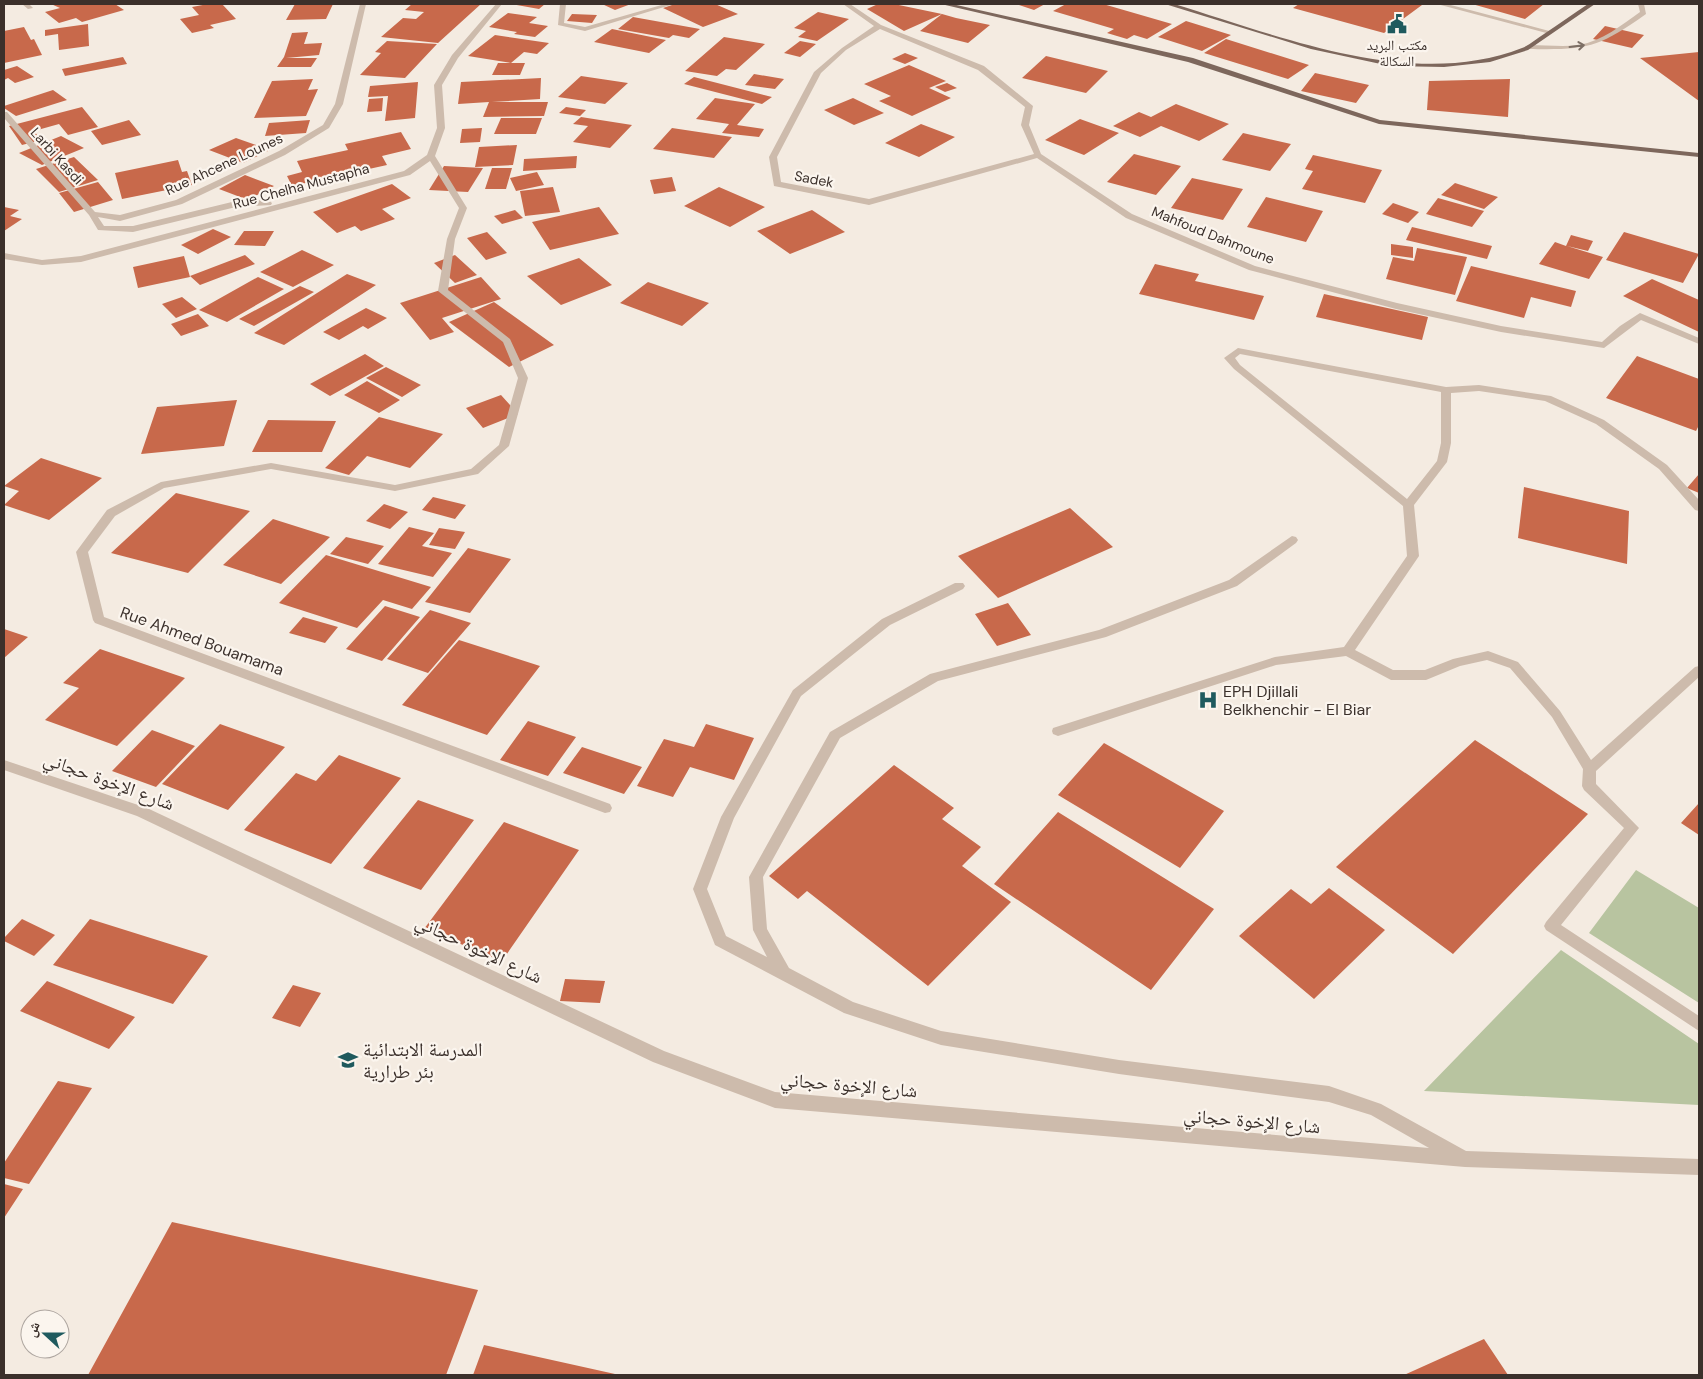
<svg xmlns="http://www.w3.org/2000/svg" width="1703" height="1379" viewBox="0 0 1703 1379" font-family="'DM Sans','Noto Naskh Arabic',sans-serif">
<rect width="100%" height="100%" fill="#f4ebe1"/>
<path fill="#b8c4a0" d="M1636,870l63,38v95l-110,-70z
M1561,950l138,94v61l-275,-14z"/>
<path fill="#c8694b" d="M51,4h19v1l45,-1 9,6 -42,12 -6,-4 -17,5 -14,-11 15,-4z
M208,4h14l14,15 -26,6 4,3 -22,5 -12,-14 19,-4 -7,-8z
M295,4h38l-7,15 -40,1z
M412,4h69l-43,39 -57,-6 22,-19 13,1 8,-7 -19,-2z
M511,4h34l-6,5z
M602,4h29l-16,6z
M675,4h40l23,10 -35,13 -40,-19z
M878,4h16l48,10 -38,17 -37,-22z
M1016,4h29l-11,6z
M1066,4h37l69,20 -25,15 -13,-4 -7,4 -20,-6 7,-4 -61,-18z
M1299,4h117l6,1 -38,28 -91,-25z
M1472,4h72l-19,15z
M818,12l31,7 -32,22 -19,-4 8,-6 -12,-3z
M508,13l29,4 -8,6 19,3 -13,11 -21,-3 3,-2 -28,-5z
M572,14l25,1 -5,8 -25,-2z
M942,14l14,4 34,7 -22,18 -48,-12z
M633,17l67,12 -11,9 -16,-3 -4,3 -51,-9z
M1186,21l45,14 -29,16 -44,-14z
M88,24l1,22 -30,4 -1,-16 -13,2v-6z
M1605,26l39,9 -12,13 -39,-9z
M24,27l7,13 3,-1 8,16 -38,8v-32z
M612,29l54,11 -17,13 -55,-11z
M308,32l-4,12 18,-1 -3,12 -33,3h31l-6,9h-34l7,-10 8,-24z
M495,35l54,8 -12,11 -13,-2 -13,11 -43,-7z
M724,37l41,7 -29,26 -10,-1 -9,7 -32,-5z
M1226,39l83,26 -21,14 -84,-26z
M387,41l50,3 -32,34 -45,-3 21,-22 -6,-1z
M800,41l16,3 -16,13 -16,-4z
M1699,52v49l-59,-43z
M905,53l13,5 -13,6 -13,-5z
M1046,56l62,15 -22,22 -64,-15z
M123,57l4,7 -62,12 -3,-7z
M498,63h27l-5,12h-28z
M909,65l37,16 -17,7 22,10 -39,18 -33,-15 12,-5 -27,-12z
M17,66l17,11 -19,6 -7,-5 -4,2v-10z
M1315,73l54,12 -13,18 -55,-12z
M754,74l30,5 -9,10 -30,-4z
M581,76l47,7 -23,21 -47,-7z
M694,77l78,20 -10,7 -78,-20z
M541,78l-1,21 -48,3h56l-4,14 -61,1 6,-15 -31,2 3,-22z
M313,79l-5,11 10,-1 -12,27 -52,2 18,-37z
M1510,79l-2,38 -81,-7 2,-29z
M418,82l-3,36 -30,3 3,-25 -20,1 2,-11z
M947,83l10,5 -12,4 -10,-5z
M53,90l14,10 -51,16 -12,-8v-2z
M383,98l-1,13 -15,1 2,-13z
M715,98l40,6 -18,21 27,4 -5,8 -37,-4 7,-9 -33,-5z
M853,98l31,15 -30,12 -30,-15z
M1176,104l53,20 -30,17 -38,-15 -21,11 -27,-11 26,-14 12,5z
M82,107l16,20 -30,8 -9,-11 -25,7 7,9 -19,5 -13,-19z
M566,107l20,3 -6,6 -21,-3z
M581,117l51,8 -22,23 -37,-6 15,-16 -15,-2z
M501,118h41l-6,16h-42z
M1080,119l39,14 -35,22 -39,-15z
M129,120l12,15 -39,10 -11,-14z
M310,120l-4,13 -41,3 4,-13z
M921,124l34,13 -36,20 -34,-14z
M482,128l-2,14 -20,1 2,-14z
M672,128l60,9 -18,21 -61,-9z
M401,132l10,17 -29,7 5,9 -95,21 -5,-10 15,-4 -5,-11 51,-11 -3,-6z
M1243,133l48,11 -21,27 -48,-11z
M61,136l23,12 -42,17 -23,-12z
M236,138l34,12 -27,13 -34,-13z
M517,145l-4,20 -38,2 4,-20z
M1134,154l47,12 -25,29 -49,-13z
M1313,155l69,15 -17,33 -63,-14 11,-18 -8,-2z
M577,156l-1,12 -53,3 1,-12z
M74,157l24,23 -39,12 -23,-23z
M178,160l4,12 5,-1 5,14 -70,14 -7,-26z
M444,166l39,2 -15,24 -39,-2z
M492,168h20l-6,21h-21z
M537,172l7,13 -28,6 -6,-13z
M245,175l29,11 -26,14 -29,-11z
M672,177l4,14 -22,3 -4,-14z
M1192,178l51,11 -20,31 -52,-12z
M98,182l15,18 -39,12 -15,-19z
M1455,183l43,14 -14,12 -43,-14z
M392,184l19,14 -29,11 13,10 -34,12 -6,-5 -18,7 -24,-21z
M553,187l7,25 -35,4 -5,-25z
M719,187l46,20 -35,20 -46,-21z
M1266,197l57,14 -17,31 -59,-15z
M1438,198l46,13 -12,16 -46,-13z
M1393,203l26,9 -11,11 -26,-9z
M4,207l15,3 -9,6 12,3 -18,12z
M599,207l20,27 -69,16 -18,-28z
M515,210l8,8 -21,6 -8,-8z
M812,210l33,22 -55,22 -33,-23z
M1412,227l80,19 -5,13 -81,-19z
M213,229l18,8 -33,17 -17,-9z
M244,231h30l-9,15 -31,-1z
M487,232l20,21 -21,7 -19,-22z
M1624,232l75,22 -16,29 -77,-23z
M1571,235l22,6 -5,10 -21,-5 36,11 -14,22 -50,-15 16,-22 11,4z
M1391,244l22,3v11l-22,-3z
M1417,248l50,9 -12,38 -69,-16 7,-22 21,4z
M302,250l32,15 -41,22 -33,-15z
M245,255l10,9 -55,21 -10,-9z
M455,255l22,20 -22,8 -21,-20z
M184,256l6,21 -52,11 -5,-21z
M579,258l33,27 -51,20 -34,-29z
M1155,264l44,10 -4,7 69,15 -10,24 -115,-26z
M1471,266l105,25 -5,16 -40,-10 -7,21 -68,-17z
M347,274l29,11 -92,60 -30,-12z
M258,277l26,12 -57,33 -28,-12z
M481,277l20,22 -59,19 12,14 -24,8 -30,-37z
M1652,279l47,21v32l-76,-36z
M648,282l61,21 -27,23 -62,-23z
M300,286l14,6 -60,34 -15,-7z
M1324,294l104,23 -6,23 -106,-23z
M182,297l15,12 -21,9 -14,-14z
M494,302l60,43 -45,22 -60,-45z
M366,308l21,10 -19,11 -5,-3 -24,14 -16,-8z
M198,314l11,12 -28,10 -10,-12z
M365,354l19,12 -54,30 -20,-12z
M1637,356l62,23v46l-3,6 -90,-33z
M386,367l35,18 -19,12 -36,-19z
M367,381l33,19 -21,13 -35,-18z
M501,395l17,19 -35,14 -17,-20z
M237,400l-13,46 -83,8 16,-47z
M379,417l64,17 -33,34 -43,-12 -18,19 -24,-7z
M268,420l68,1 -14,31h-70z
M41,458l61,20 -53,42 -45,-15 15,-14 -15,-5z
M1699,474v19l-12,-5z
M1524,487l105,24 -2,53 -109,-26z
M176,493l74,18 -62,62 -77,-20z
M433,497l33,8 -11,14 -33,-9z
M384,504l24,8 -18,17 -24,-8z
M1070,508l43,39 -115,51 -40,-42z
M273,519l57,18 -49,47 -58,-19z
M409,527l25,6 -12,13 30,7 -19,24 -55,-13z
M439,528l26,4 -10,17 -26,-4z
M346,537l38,9 -16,18 -38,-10z
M468,548l43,11 -41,54 -45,-11z
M326,555l105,32 -19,22 -29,-9 -26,28 -78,-25z
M1008,603l23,32 -34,11 -22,-32z
M385,606l35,11 -38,44 -36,-12z
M430,610l41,13 -43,50 -41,-14z
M303,617l35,10 -13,16 -36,-10z
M4,629l24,8 -24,21z
M459,640l81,26 -53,69 -85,-30z
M100,649l85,29 -68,68 -72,-26 34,-32 -16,-5z
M528,721l48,16 -28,39 -48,-16z
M220,724l65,23 -57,63 -66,-26z
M706,724l48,14 -20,42 -44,-13 -17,30 -36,-11 27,-47 30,8z
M152,730l43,16 -39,41 -44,-16z
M1475,740l113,74 -135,140 -117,-87z
M1104,743l120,68 -44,57 -122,-73z
M582,747l60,20 -18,27 -61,-21z
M339,755l62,23 -70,86 -87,-34 52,-57 20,8z
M894,765l60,43 -12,11 39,28 -19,19 49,36 -83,84 -121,-95 -9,8 -29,-23z
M418,800l56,20 -53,70 -58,-22z
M1699,803v32l-18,-12z
M1058,812l156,97 -63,81 -157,-106z
M504,822l75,28 -77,111 -78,-32z
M1329,888l56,42 -71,69 -75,-63 52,-47 20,15z
M22,919l33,16 -21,21 -30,-15v-3z
M90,919l118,37 -35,48 -120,-39z
M565,979l40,2 -5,22 -40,-2z
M47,981l88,36 -26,32 -89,-38z
M293,985l28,8 -21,34 -28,-9z
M58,1081l34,7 -63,96 -25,-6v-15z
M4,1184l19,5 -19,29z
M172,1222l306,68 -32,85h-358z
M1484,1339l24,36h-104z
M484,1345l131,29 -1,1h-141z"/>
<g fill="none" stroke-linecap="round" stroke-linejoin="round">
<path fill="#cdbbac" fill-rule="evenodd" d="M22,4h7l4,4 -5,1z
M360,4h6l-23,100 -14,24 -44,27 -103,49 -62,17 -22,-4 6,9h29l103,-25 32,-1 4,3 -1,2 -35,2 -103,25 -35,-2 -9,-15 -85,-97v-6h3l88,100 25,3 56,-15 103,-49 44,-26 12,-21z
M496,4h6l-44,54 -16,27 3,43 -10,28 32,52 -12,31 -7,51 62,49 18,39 -19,68 -31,28 -83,17 -124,-22 -107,19 -49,28 -27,36 16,65 506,187 2,4 -2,4 -5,1 -510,-190 -2,-3 -17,-68 31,-42 54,-28 110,-19 124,22 76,-16 28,-24 19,-67 -15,-36 -65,-51 9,-52 12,-31 -29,-47 -20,14 -329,87 -39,3 -38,-6v-6l38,7 39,-4 323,-85 23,-16 10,-27 -3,-43 18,-30z
M560,4h6l-2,19 21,4 80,-23h9l-89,27 -27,-6z
M843,4h7l31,21 103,41 49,40 -4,19 12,29 91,60 123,52 142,37 104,23 101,16 18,-16 20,-13 59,25v6l-58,-24 -37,28 -103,-16 -105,-23 -147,-39 -123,-52 -89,-60 -168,47 -95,-19 -5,-29 45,-85 28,-24 32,-22zM880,29l98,41 47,37 -4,18 13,29 -165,45 -88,-17 -4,-25 44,-84 25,-23z
M1437,4h10l106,28 -3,2z
M1638,4h6l2,10c-48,34 -59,36 -117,35l-4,-2 4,-2c17,0 34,2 50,0 23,-4 43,-20 61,-33z
M1238,348l208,39 33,-2 72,11 53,24 63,45 32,35v11l-4,-1 -36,-41 -63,-45 -51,-23 -66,-10 -28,2v50l-4,19 -33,43 5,51 -64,94 38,20h32l28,-11 35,-8 30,11 42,49 31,49 104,-93 4,-1v11l-103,94v13l43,44 -78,97 138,91v15l-153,-101 -2,-4 2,-4 78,-94 -40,-38 -2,-4 1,-17 -31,-52 -42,-49 -23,-8 -27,6 -34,14h-35l-45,-24 -70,9 -218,71 -5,-2 -1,-3 1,-3 222,-71 69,-10 63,-91 -4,-50 -169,-137 -10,-11zM1240,354l201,38v51l-4,18 -30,38 -167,-134 -5,-7z
M1292,536l4,1 2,3 -2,3 -59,43 -131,51 -168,44 -98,57 -77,139 4,52 22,39 64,34 88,29 178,29 210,26 52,18 85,47 233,8v16l-234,-8 -690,-59 -122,-46 -516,-246 -133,-46v-10l143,48 517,243 111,41 654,56 -58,-33 -42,-13 -210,-28 -178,-29 -97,-32 -129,-68 -22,-56 28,-72 72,-127 89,-71 73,-36h8l2,3 -2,3 -73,36 -89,71 -67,122 -27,71 19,47 41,21 -14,-27 -4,-53 81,-145 100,-58 169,-44 130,-50z"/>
<path fill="#7d675c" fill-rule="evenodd" d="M941,4h11l241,54 187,62 319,33v4l-320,-33 -191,-62z
M1165,4h9c106,32 238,87 348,44 8,-3 15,-10 22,-14 15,-10 29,-20 44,-30h7l-67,46 -38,12 -46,5 -54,-1 -79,-17z"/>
</g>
<defs><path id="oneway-shaft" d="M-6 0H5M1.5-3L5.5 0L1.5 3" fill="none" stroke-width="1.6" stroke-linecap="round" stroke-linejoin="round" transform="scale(1.25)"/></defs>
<use stroke="#7d6f65" href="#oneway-shaft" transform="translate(1577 46) rotate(-7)"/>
<defs>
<symbol id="civic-bare" viewBox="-9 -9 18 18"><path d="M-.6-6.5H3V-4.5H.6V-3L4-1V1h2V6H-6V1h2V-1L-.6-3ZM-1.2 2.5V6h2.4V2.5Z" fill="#1f5a5e" stroke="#fbf5ee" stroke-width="2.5" paint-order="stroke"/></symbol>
<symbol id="hospital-bare" viewBox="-9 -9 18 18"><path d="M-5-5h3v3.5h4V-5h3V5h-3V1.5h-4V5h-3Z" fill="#1f5a5e" stroke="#fbf5ee" stroke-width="2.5" paint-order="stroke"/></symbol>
<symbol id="school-bare" viewBox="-9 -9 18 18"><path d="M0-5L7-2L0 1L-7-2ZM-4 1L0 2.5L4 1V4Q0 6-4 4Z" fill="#1f5a5e" stroke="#fbf5ee" stroke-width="2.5" paint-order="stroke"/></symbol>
</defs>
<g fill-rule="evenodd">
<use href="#civic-bare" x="1383" y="10" width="28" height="28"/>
<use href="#hospital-bare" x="1194" y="686" width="28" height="28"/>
<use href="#school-bare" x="334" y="1046" width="28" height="28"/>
</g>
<g text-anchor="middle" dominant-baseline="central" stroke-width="4.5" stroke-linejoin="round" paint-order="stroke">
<g font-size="14" fill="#3b302b" stroke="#fbf5ee">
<text x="1397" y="45">مكتب البريد<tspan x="1397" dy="16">السكالة</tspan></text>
</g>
<g font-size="14" fill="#3b302b" stroke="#fbf5ee">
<text transform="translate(57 156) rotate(48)">Larbi Kasdi</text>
<text transform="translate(224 164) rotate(-25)">Rue Ahcene Lounes</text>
<text transform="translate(814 179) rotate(11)">Sadek</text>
<text transform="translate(301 186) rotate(-15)">Rue Chelha Mustapha</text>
<text transform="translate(1213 235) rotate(22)">Mahfoud Dahmoune</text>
</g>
<g font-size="16" fill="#3b302b" stroke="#fbf5ee">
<text transform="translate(202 641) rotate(20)">Rue Ahmed Bouamama</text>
</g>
<g font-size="16" fill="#3b302b" stroke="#fbf5ee" text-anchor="start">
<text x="1223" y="691">EPH Djillali<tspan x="1223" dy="18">Belkhenchir - El Biar</tspan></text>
</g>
<g font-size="19" fill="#3b302b" stroke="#fbf5ee">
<text transform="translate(109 781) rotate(20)">شارع الإخوة حجاني</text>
<text transform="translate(479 949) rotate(25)">شارع الإخوة حجاني</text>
<text transform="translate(849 1085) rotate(5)">شارع الإخوة حجاني</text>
<text transform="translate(1252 1121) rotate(5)">شارع الإخوة حجاني</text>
</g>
<g font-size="19" fill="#3b302b" stroke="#fbf5ee" text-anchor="start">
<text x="363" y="1049">المدرسة الابتدائية<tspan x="363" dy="22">بئر طرارية</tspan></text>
</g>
</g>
<rect width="1703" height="1379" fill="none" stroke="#3b302b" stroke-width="10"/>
<g transform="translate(45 1334) rotate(291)"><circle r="24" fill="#fbf5ee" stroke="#aea6a0"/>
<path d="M0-4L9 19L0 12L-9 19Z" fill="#1f5a5e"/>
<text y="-8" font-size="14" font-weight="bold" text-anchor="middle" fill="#3b302b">ش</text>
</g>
</svg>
